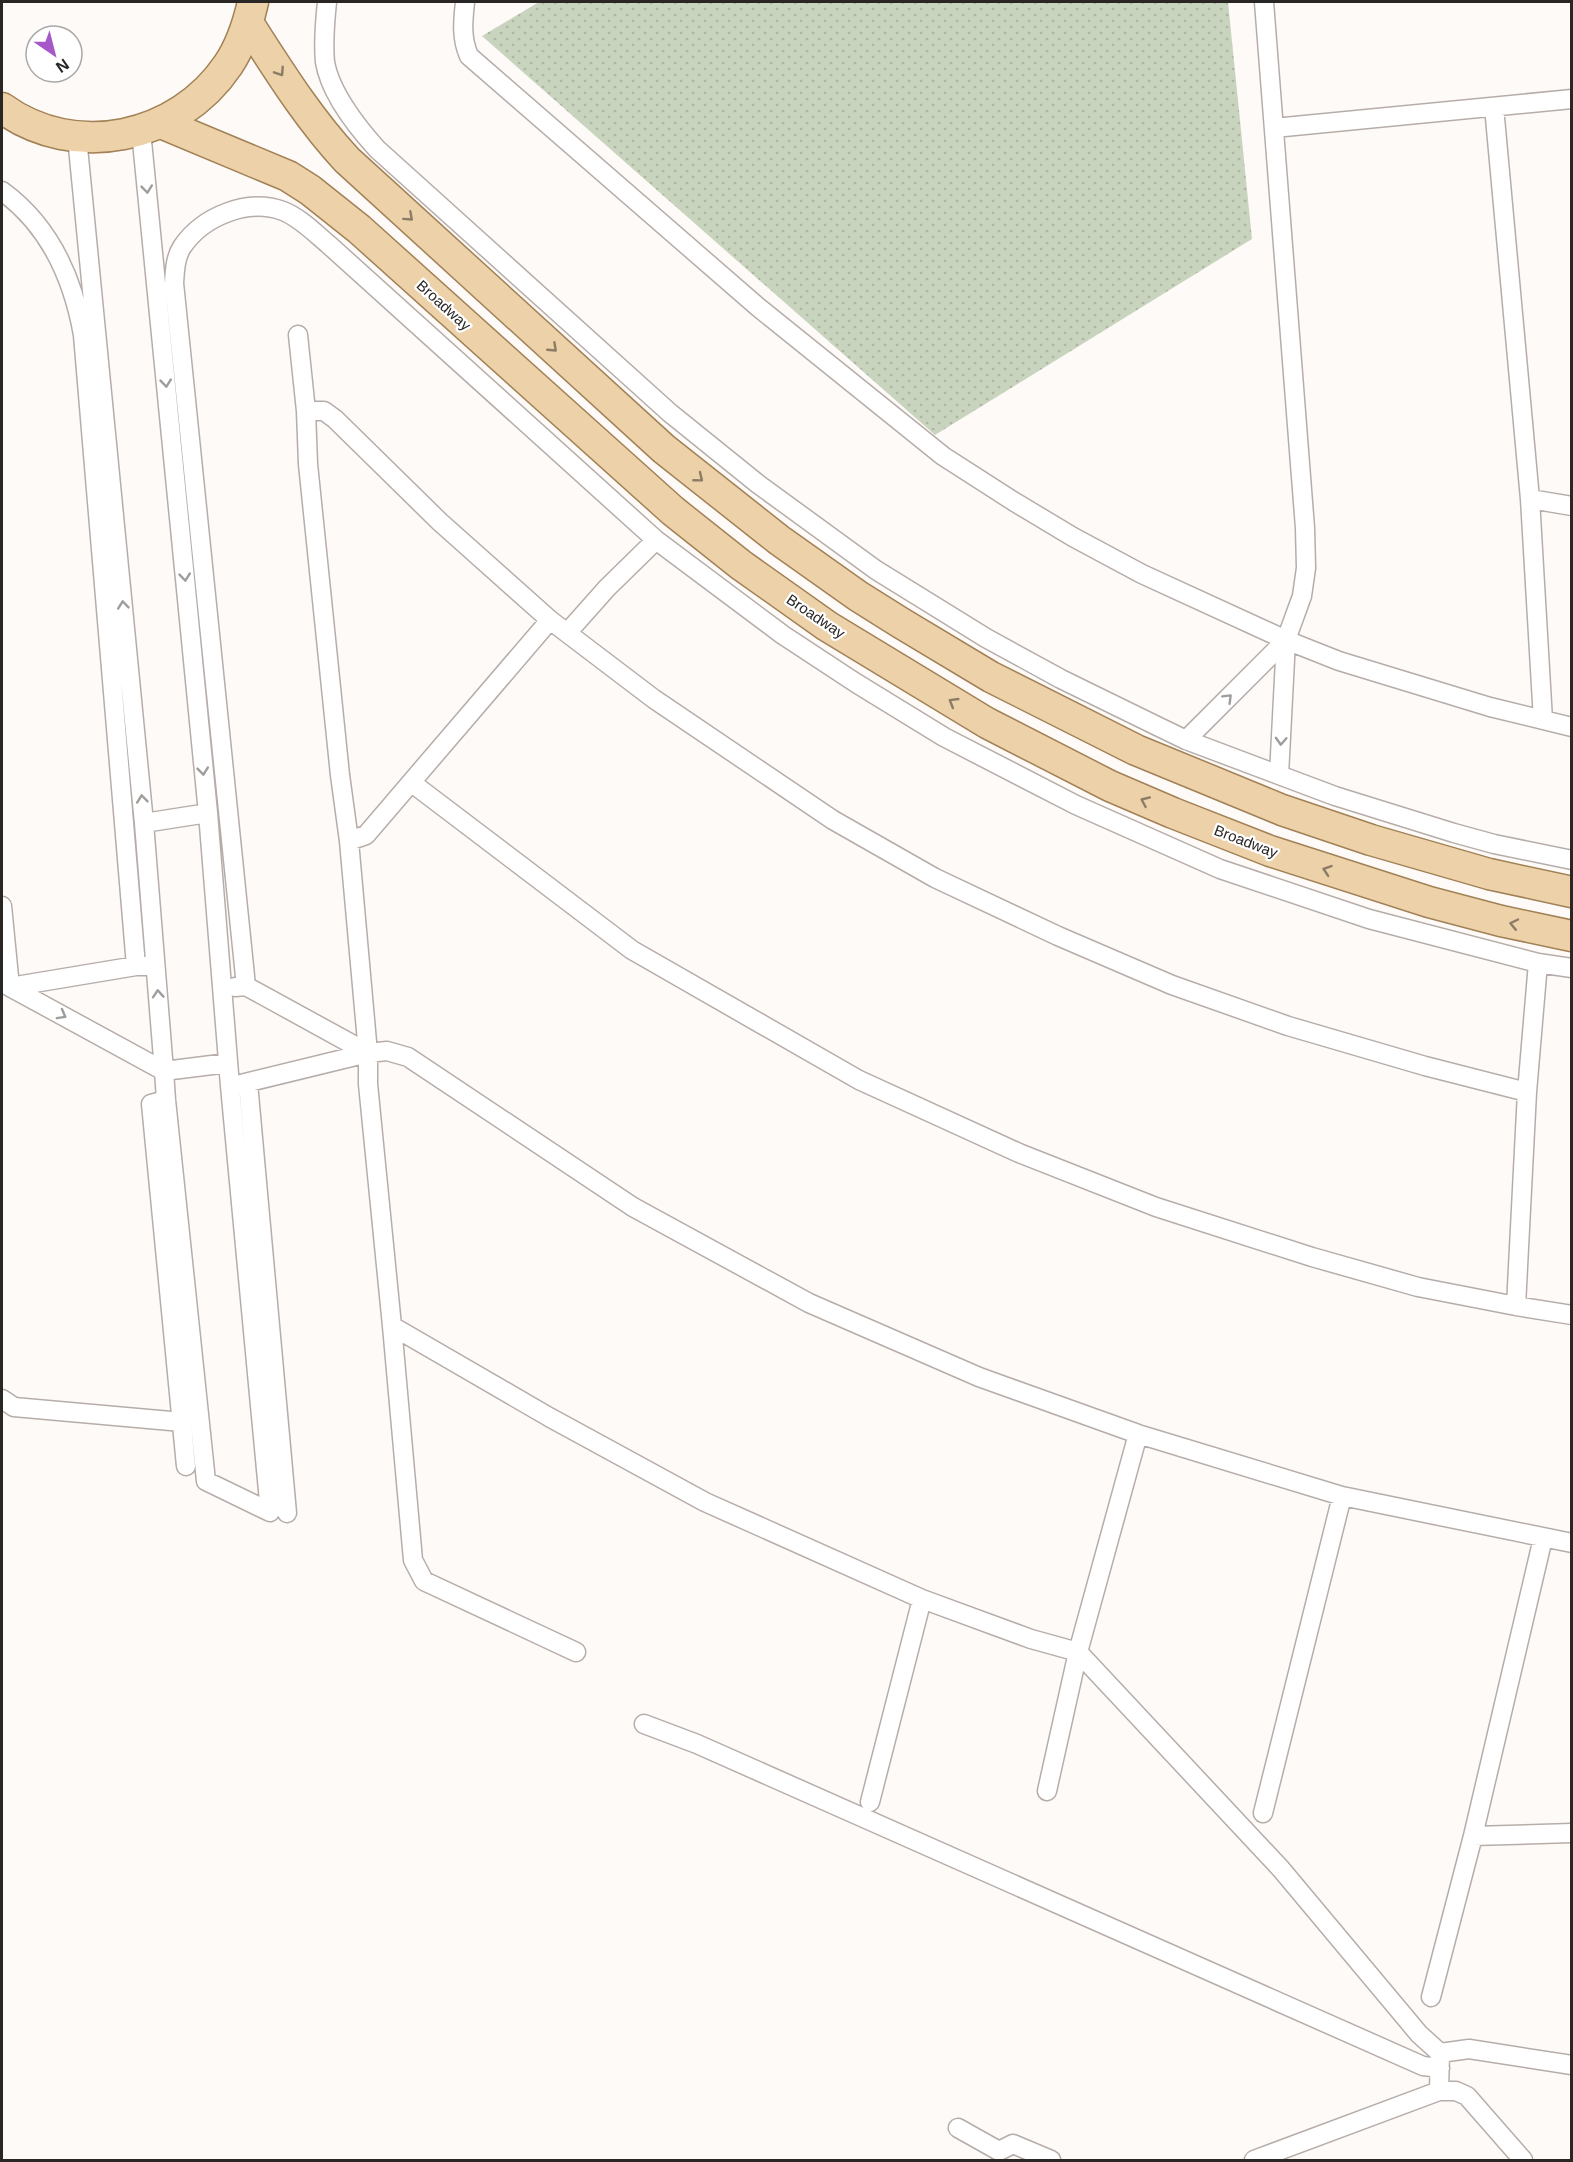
<svg xmlns="http://www.w3.org/2000/svg" width="1573" height="2162" viewBox="0 0 1573 2162" font-family="Helvetica,sans-serif">
<defs>
<pattern id="park-dots" width="8" height="8" patternUnits="userSpaceOnUse" patternTransform="scale(1.5)"><rect width="8" height="8" fill="#c9d4be"/><path d="M2 2h.1M6 6h.1" fill="none" stroke="#adb6a3" stroke-width="1.8" stroke-linecap="round"/></pattern>
</defs>
<rect width="100%" height="100%" fill="#fefaf8"/>
<path fill="url(#park-dots)" d="M539,2h689l24,237 -317,196 -453,-399z"/>
<g fill="none" stroke-linecap="round" stroke-linejoin="round">
<defs>
<path id="minor" d="M327,2c-2,19 -4,40 -2,60 5,30 32,65 52,87l293,264 88,71 118,86 110,68 75,41 96,47 29,14 93,35 56,21 119,37 40,11 78,16
M465,2c-2,19 -4,36 4,54l289,251 185,149 70,45 60,36 69,37 144,66 53,21 151,46 82,20
M1264,2l41,526 1,40 -4,28 -16,44 -7,135
M1494,107l36,392 13,221
M1274,128l298,-29
M141,131l67,682 22,273 40,426
M2,191c48,35 71,87 81,144l53,631
M298,335l8,76 2,53 32,311 9,66 19,212v31l24,242 21,234 11,21 152,71
M306,411h18l11,8 105,103 110,98
M1530,499l42,7
M567,633l40,-45 49,-48
M1186,740l100,-100
M412,783l220,167 227,130 160,73 137,54 156,50 106,30 98,19 11,-214 11,-129
M144,823l64,-10
M349,841l17,-6 184,-215 104,79 179,121 102,58 123,58 114,49 116,41 137,40 102,26
M2,906l8,81 -8,-5
M246,986l-72,-703c1,-12 1,-25 8,-36 21,-31 66,-49 101,-36 16,6 32,22 45,33l328,296 127,95 73,48 88,54 132,68 144,64 149,50 169,44 34,5
M10,987l154,84 -20,-248 -67,-686
M10,987l126,-21h12
M235,987l11,-1 122,67 -131,32
M368,1053l19,-2 21,6 225,150 176,96 170,74 159,57
M228,1063l-64,8 2,29 40,381 64,31
M248,1083l39,430
M166,1100l-15,4 35,362
M1516,1306l56,9
M392,1326l157,91 156,85 217,97 109,40 47,13 203,217 138,165 21,19 -1,38
M2,1399l12,8 168,15
M644,1724l53,20 726,322 17,2
M1047,1791l31,-139 60,-218 204,62 230,47
M870,1802l52,-203
M1263,1813l79,-317
M1473,1836l99,-3
M1431,1997l42,-161 70,-298
M1440,2053l29,-4 103,16
M958,2128l41,23 14,-7 38,16
M1254,2160l185,-69h17l11,5 56,64"/>
<path id="primary" d="M248,23c31,48 60,95 99,137l317,289 115,91 79,56 43,27 90,54 145,73 146,60 89,30 118,34 83,18
M2,108c73,53 176,31 226,-43 13,-19 20,-41 25,-63
M161,123l127,53 22,14 49,39 314,282 68,54 86,61 160,97 123,63 63,27 97,38 159,51 72,19 71,15"/>
</defs>
<use href="#minor" stroke="#b6ada9" stroke-width="21"/>
<use href="#primary" stroke="#a18155" stroke-width="33"/>
<use href="#minor" stroke="#fff" stroke-width="18"/>
<use href="#primary" stroke="#edd1a9" stroke-width="30"/>
</g>
<defs><path id="oneway-chevron" d="M-2-3.5L2.5 0L-2 3.5" fill="none" stroke-width="1.6" stroke-linecap="round" stroke-linejoin="round" transform="scale(1.5)"/></defs>
<g stroke="#8b7c66">
<use href="#oneway-chevron" transform="translate(280 72) rotate(57)"/>
<use href="#oneway-chevron" transform="translate(409 217) rotate(42)"/>
<use href="#oneway-chevron" transform="translate(553 348) rotate(43)"/>
<use href="#oneway-chevron" transform="translate(699 478) rotate(39)"/>
<use href="#oneway-chevron" transform="translate(953 702) rotate(-149)"/>
<use href="#oneway-chevron" transform="translate(1145 801) rotate(-156)"/>
<use href="#oneway-chevron" transform="translate(1327 870) rotate(-161)"/>
<use href="#oneway-chevron" transform="translate(1514 924) rotate(-168)"/>
</g>
<g stroke="#9f9d9c">
<use href="#oneway-chevron" transform="translate(147 189) rotate(84)"/>
<use href="#oneway-chevron" transform="translate(166 383) rotate(84)"/>
<use href="#oneway-chevron" transform="translate(185 577) rotate(84)"/>
<use href="#oneway-chevron" transform="translate(123 605) rotate(-96)"/>
<use href="#oneway-chevron" transform="translate(1228 698) rotate(-45)"/>
<use href="#oneway-chevron" transform="translate(1281 741) rotate(93)"/>
<use href="#oneway-chevron" transform="translate(203 771) rotate(84)"/>
<use href="#oneway-chevron" transform="translate(142 799) rotate(-96)"/>
<use href="#oneway-chevron" transform="translate(158 994) rotate(-94)"/>
<use href="#oneway-chevron" transform="translate(62 1015) rotate(29)"/>
</g>
<g text-anchor="middle" dominant-baseline="central" stroke-width="4.5" stroke-linejoin="round" paint-order="stroke">
<g font-size="15" fill="#292624" stroke="#fff">
<text transform="translate(444 305) rotate(42)">Broadway</text>
<text transform="translate(816 616) rotate(34)">Broadway</text>
<text transform="translate(1246 841) rotate(21)">Broadway</text>
</g>
</g>
<rect width="1573" height="2162" fill="none" stroke="#292624" stroke-width="6"/>
<g transform="translate(54 54) rotate(145)"><circle r="28" fill="#ffffff" stroke="#a9a8a7" stroke-width="1.5"/>
<path d="M0-4.5L10 22L0 15L-10 22Z" fill="#a657c8"/>
<text y="-9" font-size="16" font-weight="bold" text-anchor="middle" fill="#292624">N</text>
</g>
</svg>
